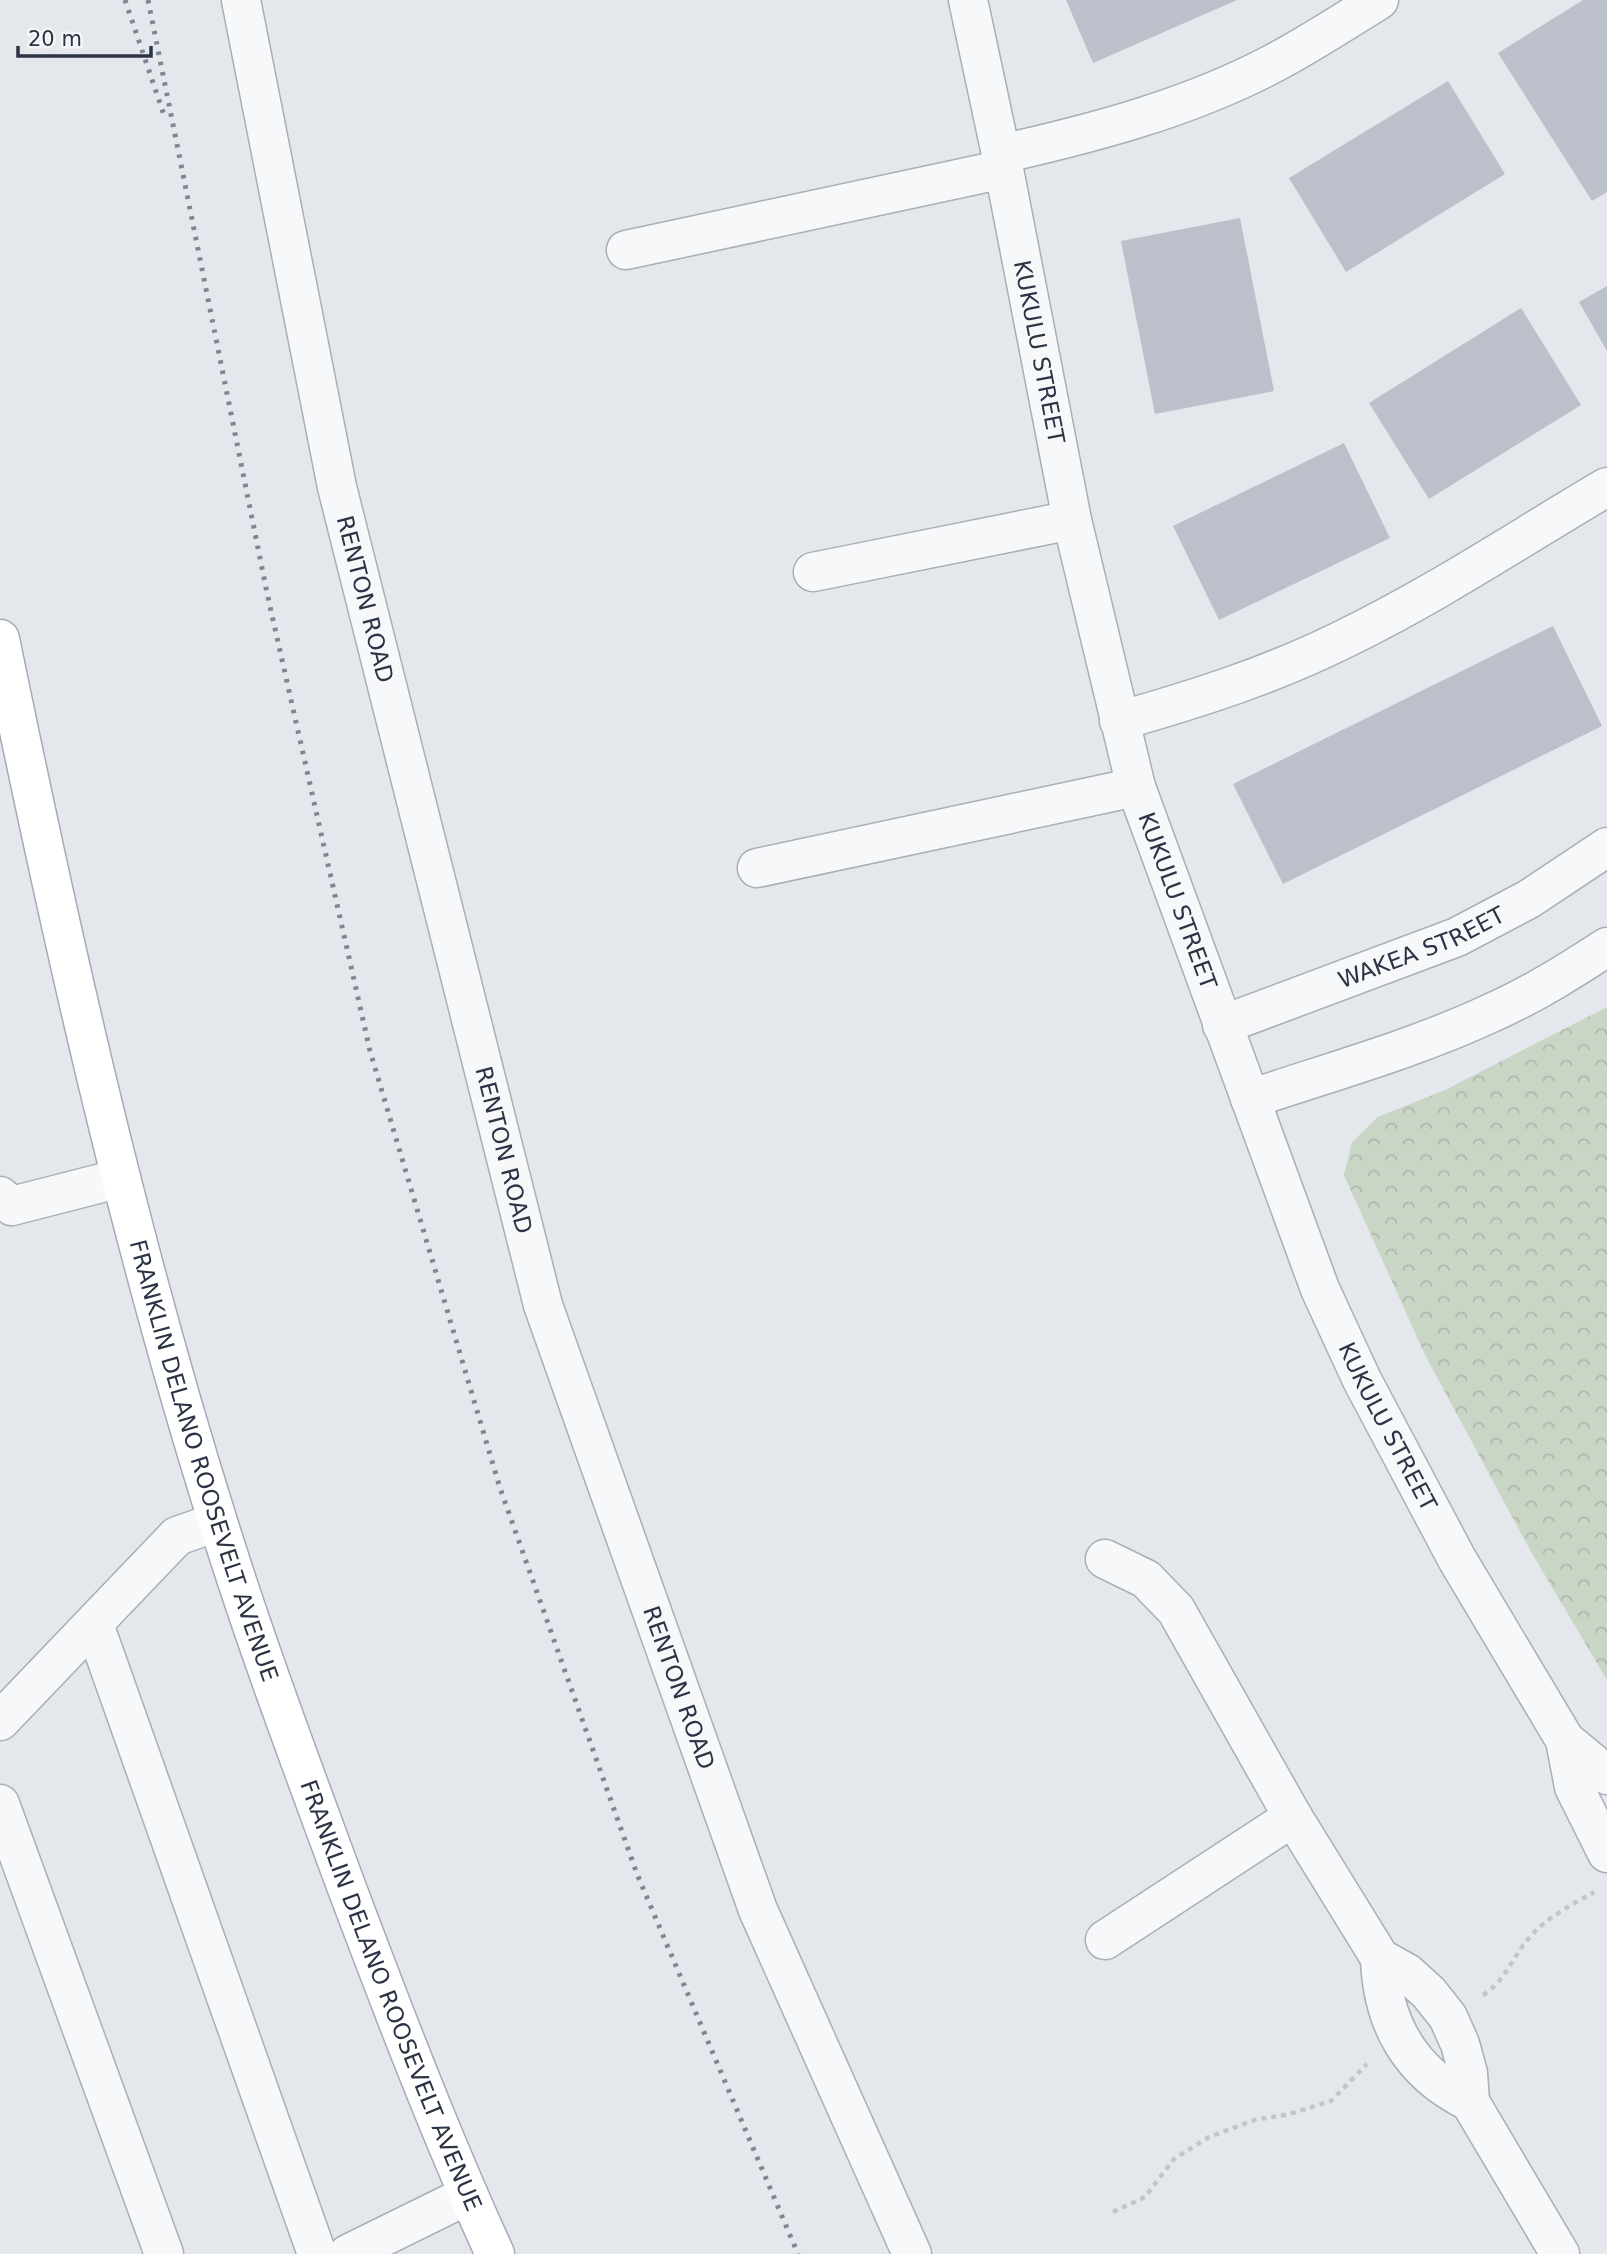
<svg xmlns="http://www.w3.org/2000/svg" width="1607" height="2254" viewBox="0 0 1607 2254" font-family="'DejaVu Sans',sans-serif">
<defs>
<pattern id="forest-crowns" width="20" height="18" patternUnits="userSpaceOnUse" patternTransform="scale(1.75)"><rect width="20" height="18" fill="#c9d6c5"/><path d="M2 6a3 3 0 1 1 6 0M12 15a3 3 0 1 1 6 0" fill="none" stroke="#adb8ab"/></pattern>
</defs>
<rect width="100%" height="100%" fill="#e4e7ec"/>
<path fill="url(#forest-crowns)" d="M1607,1007v673l-77,-130 -105,-195 -81,-180 8,-33 26,-25 67,-27z"/>
<path fill="#bbc0ca" d="M1066,0h171l-144,63z
M1583,0h24v192l-15,9 -94,-148z
M1448,81l57,93 -159,98 -57,-94z
M1240,218l34,173 -119,23 -34,-173z
M1607,286v65l-28,-49z
M1521,308l60,97 -152,94 -60,-96z
M1344,443l46,95 -171,82 -46,-94z
M1553,626l49,100 -319,158 -50,-100z"/>
<g fill="none" stroke-linecap="round" stroke-linejoin="round">
<defs>
<g id="minor">
<path id="s1" d="M241,0l96,487 206,818 215,605 154,344"/>
<path id="s2" d="M968,0l33,154 71,366 64,267 184,502 42,91 95,179 108,181 42,35"/>
<path d="M1001,154c93,-21 188,-46 273,-91 36,-19 71,-42 105,-63"/>
<path d="M626,250l378,-81"/>
<path d="M813,572l259,-52"/>
<path d="M1119,721c77,-22 153,-46 225,-82 91,-44 176,-101 263,-152"/>
<path d="M757,868l379,-81"/>
<path id="s3" d="M1222,1025l235,-88 72,-38 78,-52"/>
<path d="M1250,1099c80,-27 164,-50 241,-86 41,-18 79,-42 116,-66"/>
<path d="M0,1196l12,10 109,-28"/>
<path d="M1105,1559l41,20 30,31 117,207 87,141 27,15 22,20 19,24 12,27 8,29 2,29 90,152"/>
<path d="M94,1624l223,630"/>
<path d="M0,1721l177,-185 40,-14"/>
<path d="M1565,1740l9,47 33,66"/>
<path d="M0,1804l164,450"/>
<path d="M1105,1940l188,-123"/>
<path d="M1380,1958c2,65 30,115 90,144"/>
<path d="M348,2254l120,-59"/>
</g>
<g id="major">
<path id="s4" d="M0,639c61,297 127,594 218,883 39,125 85,247 130,369 46,122 93,245 147,363"/>
</g>
</defs>
<use href="#minor" stroke="#a9aeb7" stroke-width="41"/>
<use href="#major" stroke="#a3abb8" stroke-width="41"/>
<path stroke="#c2c5cb" stroke-width="4.5" stroke-dasharray="5 5" stroke-linecap="butt" d="M1483,1995c24,-15 29,-39 48,-59 16,-19 42,-32 63,-44
M1113,2212l32,-15 29,-38 35,-22 46,-17 35,-6 41,-13 36,-37"/>
<use href="#minor" stroke="#f7f8fa" stroke-width="38"/>
<use href="#major" stroke="#fff" stroke-width="38"/>
<path stroke="#7d8696" stroke-width="5" stroke-dasharray="3.5 7" stroke-linecap="butt" d="M125,0l39,115
M148,0l119,593 103,458 130,437 137,386 161,380"/>
</g>
<g text-anchor="middle" dominant-baseline="central" stroke-width="6" stroke-linejoin="round" paint-order="stroke">
<g font-size="23" fill="#2b3445" stroke="#f4f6f9">
<text stroke="none"><textPath href="#s2" startOffset="359">KUKULU STREET</textPath></text>
<text stroke="none"><textPath href="#s1" startOffset="612">RENTON ROAD</textPath></text>
<text stroke="none"><textPath href="#s2" startOffset="926">KUKULU STREET</textPath></text>
<text stroke="none"><textPath href="#s3" startOffset="214">WAKEA STREET</textPath></text>
<text stroke="none"><textPath href="#s1" startOffset="1180">RENTON ROAD</textPath></text>
<text stroke="none"><textPath href="#s2" startOffset="1493">KUKULU STREET</textPath></text>
<text stroke="none"><textPath href="#s4" startOffset="847">FRANKLIN DELANO ROOSEVELT AVENUE</textPath></text>
<text stroke="none"><textPath href="#s1" startOffset="1746">RENTON ROAD</textPath></text>
<text stroke="none"><textPath href="#s4" startOffset="1414">FRANKLIN DELANO ROOSEVELT AVENUE</textPath></text>
</g>
</g>
<path d="M18 46v10h133v-10" fill="none" stroke="#2b3445" stroke-width="3.5"/>
<text x="28" y="46" font-size="21" fill="#2b3445" stroke="#f4f6f9" stroke-width="5" paint-order="stroke">20 m</text>
</svg>
